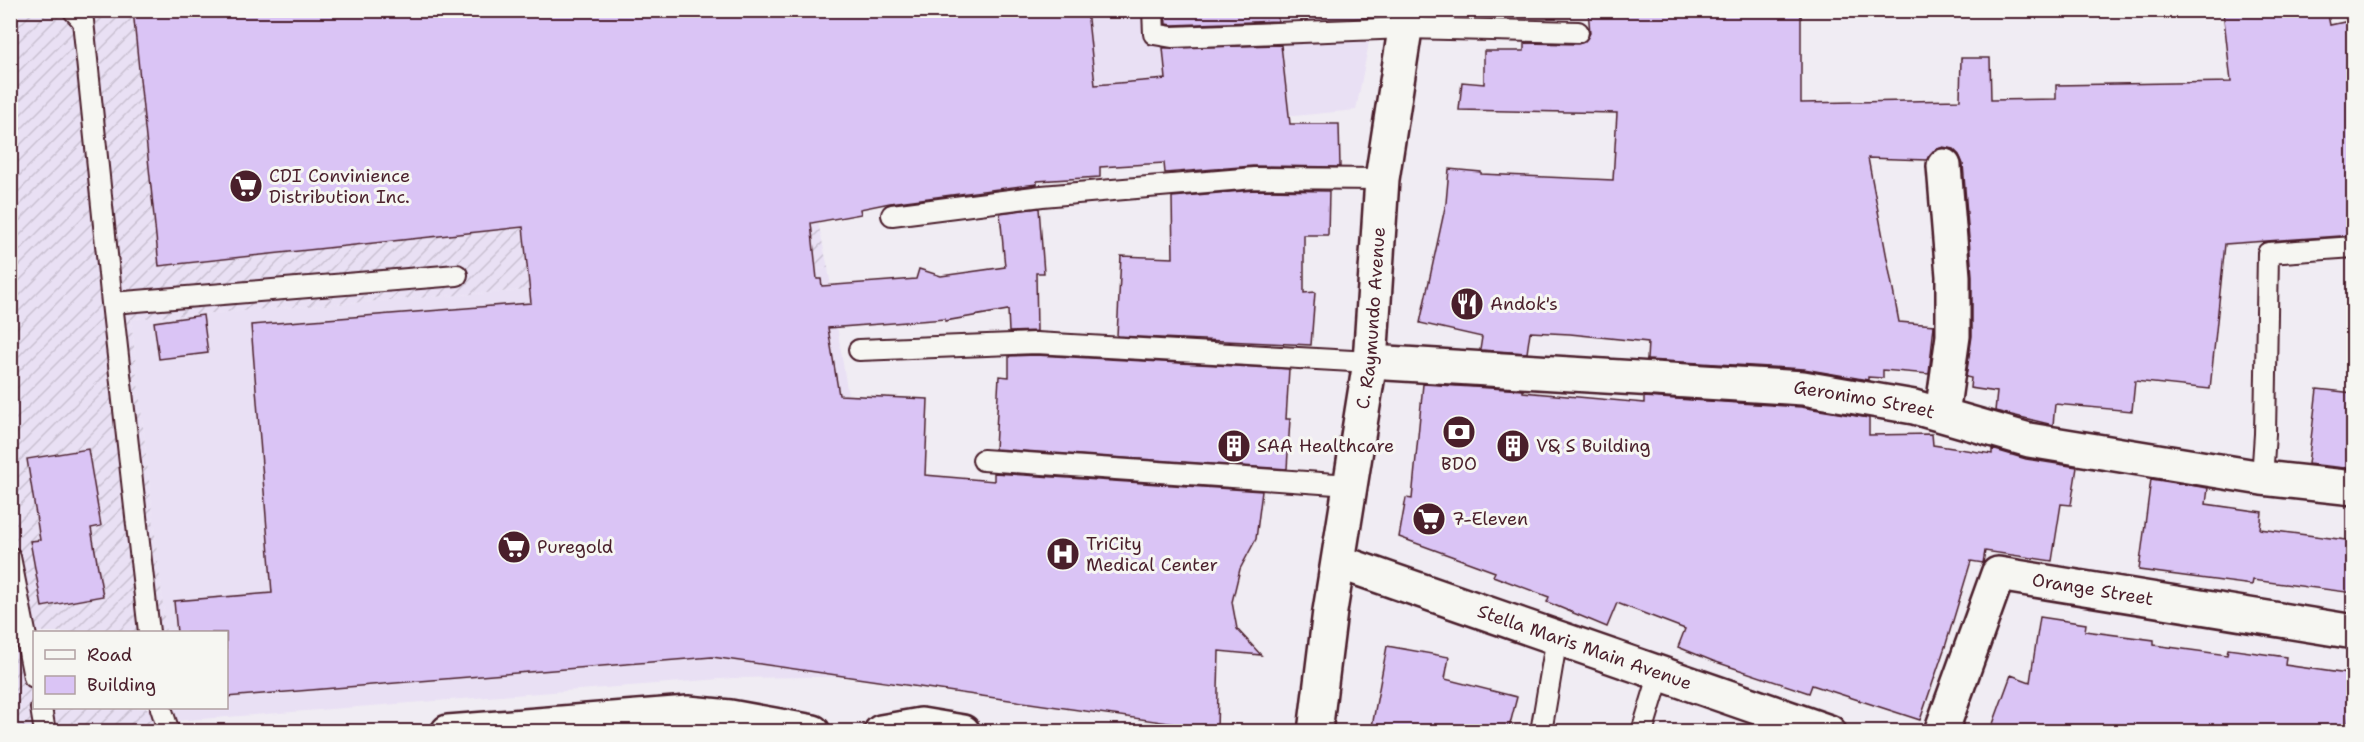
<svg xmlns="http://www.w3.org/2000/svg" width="2364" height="742" viewBox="0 0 2364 742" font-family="'Shantell Sans',sans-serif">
<defs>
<pattern id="industrial-furrows" width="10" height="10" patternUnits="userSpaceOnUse" patternTransform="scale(1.5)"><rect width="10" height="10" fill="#e9e0f4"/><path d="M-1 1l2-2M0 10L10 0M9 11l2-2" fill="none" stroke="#c9c0d1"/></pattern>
</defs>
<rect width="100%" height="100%" fill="#f0ecf3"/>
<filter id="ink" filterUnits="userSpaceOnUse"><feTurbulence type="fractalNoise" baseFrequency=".0167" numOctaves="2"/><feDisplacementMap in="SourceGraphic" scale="12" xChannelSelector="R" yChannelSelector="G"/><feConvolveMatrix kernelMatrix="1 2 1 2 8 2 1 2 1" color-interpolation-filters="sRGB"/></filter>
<g filter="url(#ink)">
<path fill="#e9e0f4" d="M1087,11h288l-19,99 -256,25z
M828,268l64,408 -159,2 -558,43 -1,-13h52v-76h-60l-35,-313z"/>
<path fill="url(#industrial-furrows)" d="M10,11h1077l13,124 -294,32 22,101 -697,51 35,313h-132v76h140l1,13 -46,5 -14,5h-104z"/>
<path fill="#dac4f5" stroke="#4a1f2b" stroke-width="1.5" d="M133,10h954l8,75 71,-6 -3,-31 118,-3 9,79h49l1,43 -87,-1 -88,7 -1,-10 -64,4v10l-63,4v3l-147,19 -30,6 1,5 -50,9 6,56h4l1,7 94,-7 3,-10 22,7 64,-9 -5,-54 39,-5 5,65h-8l1,58 -28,1 -1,-22 -63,11v-2l-117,9 11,67 89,4 -3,76 69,6v-8l268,18 -6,48 -16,30 -8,33 5,27 24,26 -42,-4 -2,79 -505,-73 -486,40v-64h-49l-3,-32 98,-8 -21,-268 280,-22 -8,-76 -364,39z
M1165,10h112l1,11 -105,4 -7,-1z
M1588,10h213v93l159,-3 1,-42h29l1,42 65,-1v-14l175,-3 -8,-72h104l3,15 24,-5v215l-129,9 -15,145 -75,-8 -3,30 -77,-7 -2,21 -58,-14 2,-19 -27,-4 1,-10 -5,-1 6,-41v-60l-9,-112 -4,-9 -6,-6 -10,-2 -10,4 -6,9 -59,-2 31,164 35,3 -5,49 -46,-4v8l-15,-1v3l-64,-11 -157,-9 1,-18 -78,-8 -40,-2 -3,21 -47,-3 2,-13 -62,-14 26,-120 3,-34 32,3v2l132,6 4,-67 -158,-3 3,-28 22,2v-33h40v-8l54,1 6,-2 6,-9z
M1254,190l75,1 -1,44h-24v58l11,-1 -4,53 -194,-9 4,-80 52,2 -1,-61z
M203,315l5,38 -49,6 -5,-37z
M1036,355l253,14 -3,50h4l-3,50 -292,-20 4,-73 10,1v-21z
M1423,384l100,6v2l121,11v-6l157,10 68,11v17l63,-1 1,11 59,9v-5l34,10 51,8 -6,38 -10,-1 -9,57 -67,-10 -2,12 -12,-2 -25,83 -26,76 -108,-35 -3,8 -96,-32 -35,-14 7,-18 -68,-26 -10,24 -60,-25 2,-5 -56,-21 2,-4 -96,-35 7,-39 6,1z
M2317,389l37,4v76l-46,-5z
M88,449l13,77 -10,2 12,68 -61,11 -12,-66 10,-1 -13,-81z
M2151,479l57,9 -2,16 56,8 -2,17 94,12v52l-101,-13 -1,5 -113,-15z
M2040,617l46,7 -1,7 69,9v5l73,10 1,-6 58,8 -1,8 69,10v17l-7,40h-357l21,-57 19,7z
M1387,646l62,11 -4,22 72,18 -9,35h-137z"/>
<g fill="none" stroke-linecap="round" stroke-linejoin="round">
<defs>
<path id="lane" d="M73,10l10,11 29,282
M1153,10l1,24 18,3 234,-9 172,4
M892,215l150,-19 212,-18 128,1
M859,350l177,-7 334,19
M983,460l367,25
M2262,478l3,-44 3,-181 86,-6
M10,557l24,120
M149,632l-37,-329 345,-28
M41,708l4,24
M161,708l8,24
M1541,732l16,-95
M1642,732l18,-59"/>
<g id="street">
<path id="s1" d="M1370,362l433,26 111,19 115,33 233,38 92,10"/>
<path d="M1942,414l11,-78v-60l-9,-110"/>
<path id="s2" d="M1941,732l57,-158 356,58"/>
</g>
<g id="secondary">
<path id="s3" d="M1339,562l490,170"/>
<path d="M448,732l240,-19 42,4 83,15"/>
<path d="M881,732l40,-7 42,7"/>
<path id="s4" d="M1315,732l15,-121 40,-249 12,-183 26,-169"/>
</g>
</defs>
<use href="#lane" stroke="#4a1f2b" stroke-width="24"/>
<use href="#street" stroke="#4a1f2b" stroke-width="38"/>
<use href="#secondary" stroke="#4a1f2b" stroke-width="38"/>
<use href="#lane" stroke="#f6f6f2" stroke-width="20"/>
<use href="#street" stroke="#f6f6f2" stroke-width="33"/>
<use href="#secondary" stroke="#f6f6f2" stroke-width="33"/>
</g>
</g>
<defs>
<symbol id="supermarket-disc" viewBox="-11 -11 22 22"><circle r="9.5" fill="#4a1f2b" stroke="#f6f6f2"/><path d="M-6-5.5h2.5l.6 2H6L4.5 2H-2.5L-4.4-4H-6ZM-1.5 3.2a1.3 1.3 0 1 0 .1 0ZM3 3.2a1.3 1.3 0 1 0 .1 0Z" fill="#fff"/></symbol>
<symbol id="restaurant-disc" viewBox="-11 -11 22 22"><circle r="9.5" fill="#4a1f2b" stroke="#f6f6f2"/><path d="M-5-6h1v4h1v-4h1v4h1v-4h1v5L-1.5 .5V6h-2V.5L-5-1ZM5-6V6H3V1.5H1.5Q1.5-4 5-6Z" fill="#fff"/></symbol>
<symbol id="bank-disc" viewBox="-11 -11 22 22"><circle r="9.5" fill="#4a1f2b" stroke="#f6f6f2"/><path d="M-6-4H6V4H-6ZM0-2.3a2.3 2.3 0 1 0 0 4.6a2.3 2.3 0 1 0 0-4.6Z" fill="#fff"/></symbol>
<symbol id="building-disc" viewBox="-11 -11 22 22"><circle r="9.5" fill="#4a1f2b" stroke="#f6f6f2"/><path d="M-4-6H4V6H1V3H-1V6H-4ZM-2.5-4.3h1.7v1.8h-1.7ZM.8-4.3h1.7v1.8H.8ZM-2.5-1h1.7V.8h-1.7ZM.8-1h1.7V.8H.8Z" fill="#fff"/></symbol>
<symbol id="hospital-disc" viewBox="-11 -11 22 22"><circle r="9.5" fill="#4a1f2b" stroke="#f6f6f2"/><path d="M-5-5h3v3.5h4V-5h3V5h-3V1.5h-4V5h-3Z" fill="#fff"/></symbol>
</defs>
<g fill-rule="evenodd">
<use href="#supermarket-disc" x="227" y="167" width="38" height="38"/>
<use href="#restaurant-disc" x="1448" y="285" width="38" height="38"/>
<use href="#bank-disc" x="1440" y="413" width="38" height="38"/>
<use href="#building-disc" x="1215" y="427" width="38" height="38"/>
<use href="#building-disc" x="1494" y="427" width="38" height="38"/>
<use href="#supermarket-disc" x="1410" y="500" width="38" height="38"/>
<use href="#supermarket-disc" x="495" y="528" width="38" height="38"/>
<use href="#hospital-disc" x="1044" y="535" width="38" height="38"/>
</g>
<g text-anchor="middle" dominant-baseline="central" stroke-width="6" stroke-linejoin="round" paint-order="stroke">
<g font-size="18" fill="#4a1f2b" stroke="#f6f6f2" text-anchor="start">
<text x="269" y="176">CDI Convinience<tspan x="269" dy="21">Distribution Inc.</tspan></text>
<text x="1490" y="304">Andok's</text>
<text x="1257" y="446">SAA Healthcare</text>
<text x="1536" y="446">V&amp; S Building</text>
<text x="1459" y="464" text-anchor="middle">BDO</text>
<text x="1452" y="519">7-Eleven</text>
<text x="1086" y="544">TriCity<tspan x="1086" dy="21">Medical Center</tspan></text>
<text x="537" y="547">Puregold</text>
</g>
<g font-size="18" fill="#4a1f2b" stroke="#f6f6f2">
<text stroke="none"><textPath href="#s4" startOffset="418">C. Raymundo Avenue</textPath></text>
<text stroke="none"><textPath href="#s1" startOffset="496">Geronimo Street</textPath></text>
<text stroke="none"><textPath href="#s2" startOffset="264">Orange Street</textPath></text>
<text stroke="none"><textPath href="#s3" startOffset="260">Stella Maris Main Avenue</textPath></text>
</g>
</g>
<rect width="2364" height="742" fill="none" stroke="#f6f6f2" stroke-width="36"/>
<rect x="18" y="18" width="2328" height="706" fill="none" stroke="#4a1f2b" stroke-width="2" filter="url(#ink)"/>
<rect x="33" y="631" width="195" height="78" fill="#f6f6f2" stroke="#b1a0a2" stroke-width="1.5"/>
<rect x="45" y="650" width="30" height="9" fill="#f6f6f2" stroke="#b1a0a2" stroke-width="1.5"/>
<text x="87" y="661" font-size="18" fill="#4a1f2b">Road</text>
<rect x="45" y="676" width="30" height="18" fill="#dac4f5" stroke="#b1a0a2" stroke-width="1.5"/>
<text x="87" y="691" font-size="18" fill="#4a1f2b">Building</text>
</svg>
